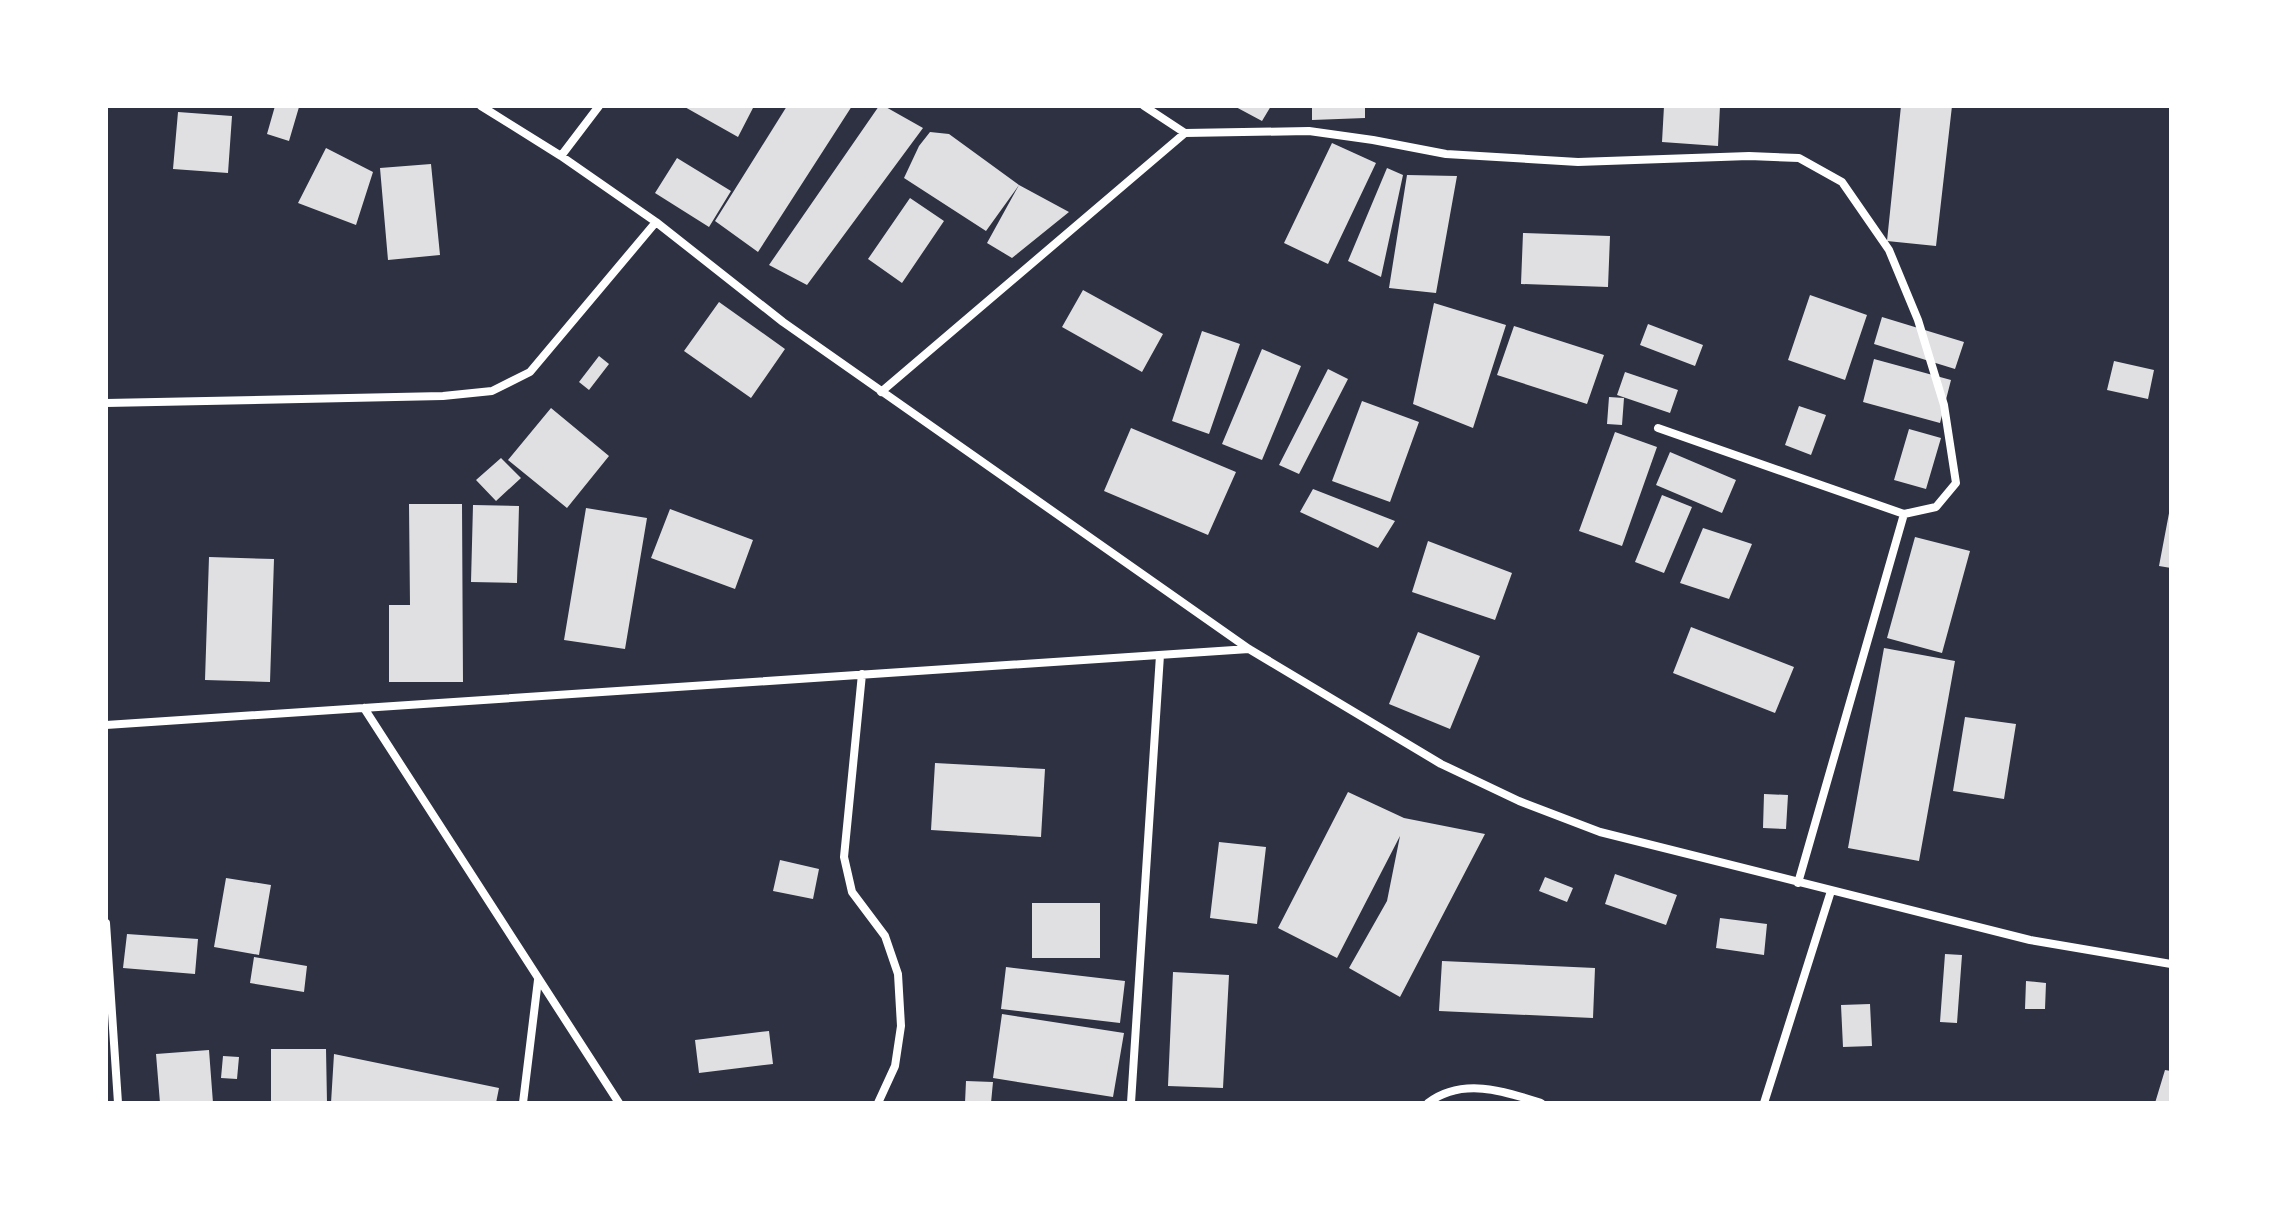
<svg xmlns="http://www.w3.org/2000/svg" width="2277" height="1209" viewBox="0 0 2277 1209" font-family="Mulish,sans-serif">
<rect width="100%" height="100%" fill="#2d3142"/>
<path fill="#e0e0e3" d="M275,106l24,1 -10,34 -22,-7z
M683,106h71l-16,31z
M787,106h65l-94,146 -43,-31z
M879,106h5l39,22 -116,157 -38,-20z
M1234,106h37l-9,15z
M1312,106h53v12l-53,2z
M1664,106h56l-2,40 -56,-4z
M1901,106h51l-16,140 -49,-5z
M178,112l54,4 -4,57 -55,-4z
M930,132l19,2 70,51 -33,46 -82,-53 15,-32z
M1332,143l44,20 -48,101 -44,-21z
M326,148l47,24 -17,53 -58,-22z
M677,158l54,33 -22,36 -54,-34z
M431,164l9,91 -52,5 -8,-92z
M1387,168l16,7 -22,102 -33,-16z
M1407,175l50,1 -21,117 -47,-5z
M1019,185l50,27 -57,46 -25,-15z
M910,198l34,23 -42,62 -34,-24z
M1523,233l87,3 -2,51 -87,-3z
M1083,290l80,44 -21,38 -80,-45z
M1810,295l57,20 -22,65 -57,-20z
M719,302l66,47 -34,49 -67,-47z
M1434,303l72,22 -33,103 -60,-24z
M1882,317l82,25 -9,27 -81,-25z
M1648,324l55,21 -8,21 -55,-21z
M1514,326l90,29 -17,49 -90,-29z
M1202,331l38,13 -31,90 -37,-13z
M1262,349l39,17 -39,94 -40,-16z
M599,356l10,8 -20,26 -10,-8z
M1874,359l77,21 -11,43 -77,-21z
M2114,361l40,9 -6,29 -41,-9z
M1328,369l20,10 -49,95 -20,-9z
M1625,372l53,18 -8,23 -53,-18z
M1609,397l15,1 -2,27 -15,-1z
M1362,401l57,21 -29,80 -58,-21z
M1799,406l27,9 -15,40 -26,-10z
M551,408l58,48 -42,52 -59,-48z
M1131,428l105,44 -28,63 -104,-44z
M1909,429l32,9 -15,51 -32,-9z
M1615,432l42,15 -35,99 -43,-15z
M1670,452l66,28 -14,33 -66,-28z
M501,458l20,20 -25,23 -20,-21z
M1313,489l82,32 -17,27 -78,-36z
M1662,495l30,12 -28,66 -29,-11z
M409,504h53l1,178h-74v-77h21z
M473,505l46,1 -2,77 -46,-1z
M586,508l61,10 -22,131 -61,-9z
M2170,508h1v60l-12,-2z
M670,509l83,31 -18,49 -84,-31z
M1703,528l49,16 -23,55 -49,-16z
M1915,537l55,14 -28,102 -55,-15z
M1428,541l84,32 -17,47 -83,-28z
M209,557l65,2 -4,123 -65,-2z
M1691,627l103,40 -19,46 -102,-40z
M1418,632l62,24 -30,73 -61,-25z
M1884,648l71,13 -36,200 -71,-13z
M1965,717l51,7 -12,75 -51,-8z
M935,763l110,6 -4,68 -110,-7z
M1348,792l56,26 81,16 -85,163 -51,-29 38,-67 13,-65 -63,122 -59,-30z
M1764,794l24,1 -2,34 -23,-1z
M1219,842l47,5 -9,77 -47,-6z
M780,860l39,9 -6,30 -40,-8z
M1615,874l62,21 -11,30 -61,-21z
M1545,877l28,11 -6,14 -28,-11z
M226,878l45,7 -12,70 -45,-8z
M1032,903h68v55h-68z
M1720,918l47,6 -3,31 -48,-7z
M127,934l71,5 -3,35 -72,-6z
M1945,954l17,1 -5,68 -17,-1z
M254,957l53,9 -3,26 -54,-9z
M1442,961l153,7 -2,50 -154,-7z
M1006,967l119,14 -5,42 -119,-14z
M1173,972l56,3 -6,113 -55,-2z
M2026,981l20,2 -1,26h-20z
M1870,1004l2,42 -29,1 -2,-42z
M1002,1014l122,19 -11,64 -120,-19z
M769,1031l4,33 -74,9 -4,-33z
M271,1049h55l1,54h-56z
M209,1050l4,53h-53l-4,-49z
M334,1054l165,34 -3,15h-165z
M223,1056l16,1 -2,22 -16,-1z
M2165,1070l6,1v32h-16z
M966,1081l27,1 -2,21h-26z"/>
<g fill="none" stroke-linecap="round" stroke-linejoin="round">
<path stroke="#fff" stroke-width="8" d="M481,106l80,50 95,66 127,100 466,327 192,115 78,37 81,31 430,108 141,24
M1144,106l41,27 124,-2 64,9 73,14 132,8 171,-6 50,2 43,24 47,68 29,70 26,85 12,78 -20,24 -32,7 -246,-86
M561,156l38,-50
M881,392l304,-259
M106,403l337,-7 49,-5 38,-19 126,-150
M862,674l-18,183 8,35 33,44 13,38 3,52 -6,40 -17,37
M364,708l255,395
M106,725l1143,-76
M1798,883l106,-369
M106,923l12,180
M523,1103l15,-123
M1131,1103l29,-448
M1428,1103c34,-26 76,-12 113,0
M1764,1103l67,-212"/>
</g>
<rect width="2277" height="1209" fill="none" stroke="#ffffff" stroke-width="216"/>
</svg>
